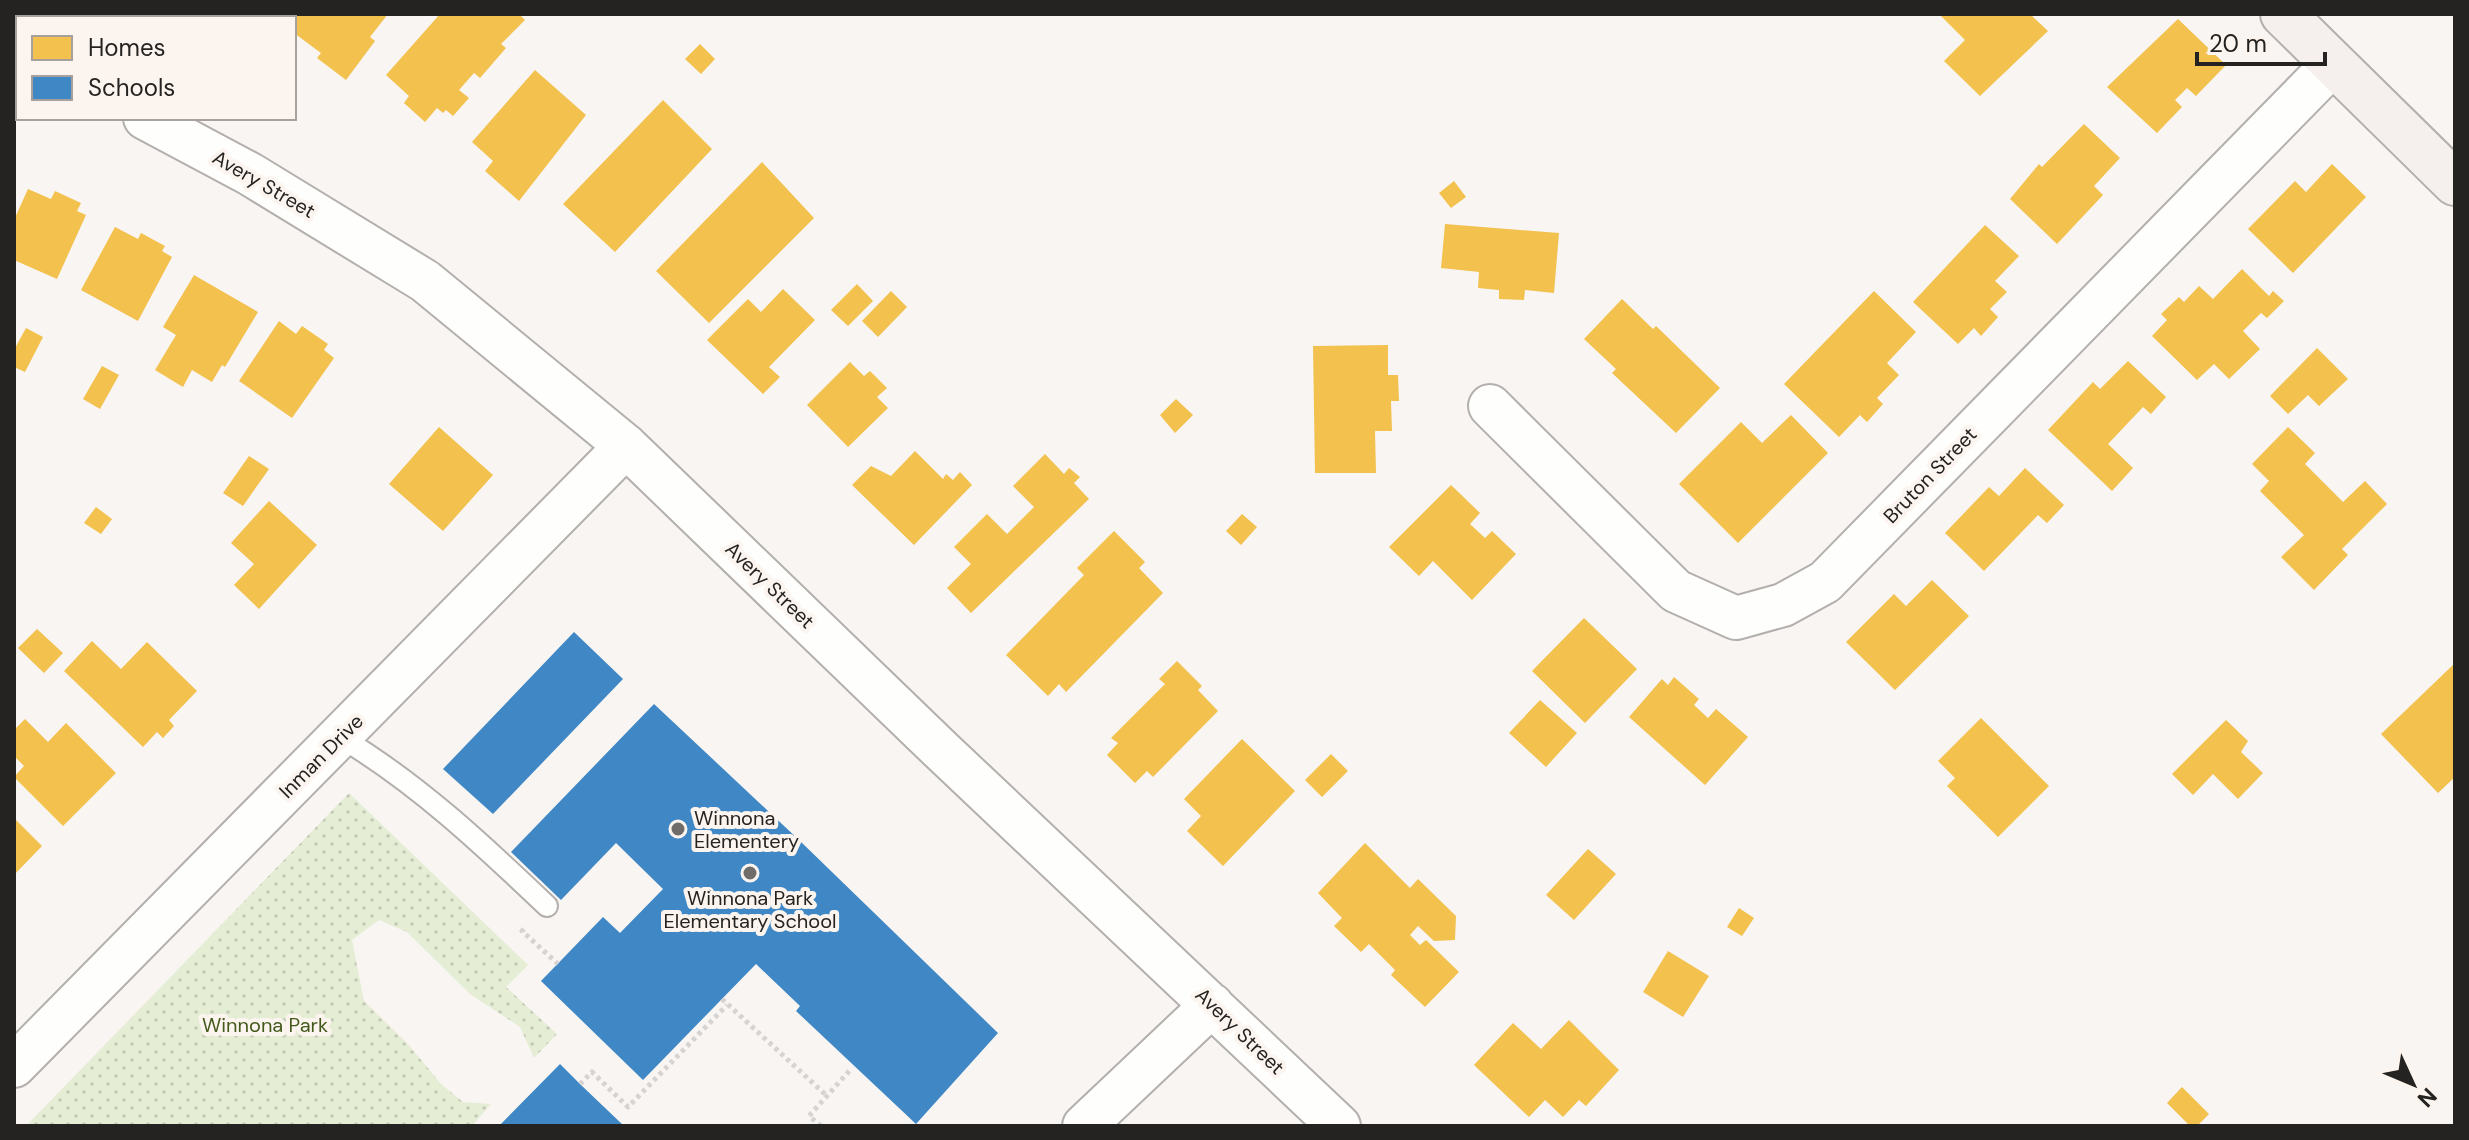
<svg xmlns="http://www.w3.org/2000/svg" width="2469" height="1140" viewBox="0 0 2469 1140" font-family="'DM Sans',sans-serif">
<defs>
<pattern id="grass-dots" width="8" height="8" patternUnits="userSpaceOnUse" patternTransform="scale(2)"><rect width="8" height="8" fill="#e5edd5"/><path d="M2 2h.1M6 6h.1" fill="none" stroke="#c4cbb7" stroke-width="1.8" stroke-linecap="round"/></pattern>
</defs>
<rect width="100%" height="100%" fill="#f9f5f2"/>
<path fill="url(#grass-dots)" d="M349,793l179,172 -22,22 51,47 -23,24 -14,-31 -50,-33 -63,-62 -28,-12 -27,20 12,61 44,43 33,40 22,18 28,2 -19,22h-446z"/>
<path fill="#f2c14e" d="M235,14h22l-3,4h-14z
M297,14h91l-18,23 5,4 -29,39 -29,-22 4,-5 -27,-20v-16z
M440,14h79l6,6 -24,24 5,4 -26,30 -6,-5 -15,17 10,8 -16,18 -7,-6 -3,3 -6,-5 -12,14 -21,-19 5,-7 -23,-21z
M1939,14h91l18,17 -68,65 -36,-35 21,-21z
M2178,19l48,46 -30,31 -9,-8 -12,12 7,7 -25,26 -50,-46z
M700,44l15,15 -14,15 -16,-15z
M535,70l51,45 -67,86 -34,-30 8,-10 -21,-19z
M663,100l49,49 -97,103 -52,-48z
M2084,124l36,34 -26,28 9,9 -46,49 -47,-45 29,-35 3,3z
M762,162l52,56 -105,105 -53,-52z
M2332,164l34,33 -73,76 -45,-44 47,-48 11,11z
M1454,181l12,16 -15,11 -12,-15z
M28,189l23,10 4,-8 26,12 -4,8 9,4 -29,64 -43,-19v-40z
M1445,224l114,9 -5,60 -29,-3 -1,10 -25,-1v-9l-21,-2 1,-16 -38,-4z
M1985,225l34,31 -24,25 12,11 -17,17 8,8 -17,19 -7,-8 -16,16 -45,-42z
M115,227l23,12 3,-6 24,13 -3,5 10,6 -34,64 -57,-31z
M2242,269l27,27 4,-5 11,10 -17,17 -6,-5 -18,18 17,18 -31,30 -15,-15 -17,16 -45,-44 15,-16 -6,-6 18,-17 5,5 15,-16 14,13z
M194,275l64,37 -33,55 -3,-2 -10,17 -20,-12 -9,17 -28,-17 21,-35 -13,-8z
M857,284l16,17 -25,25 -17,-16z
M783,289l32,31 -46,47 11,10 -17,17 -56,-54 41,-41 13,13z
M891,291l16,16 -29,30 -16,-16z
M1874,291l42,41 -29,31 12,12 -22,23 6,6 -16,18 -7,-7 -21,22 -55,-53z
M1622,299l31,30 3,-3 64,62 -44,45 -64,-60 4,-4 -32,-30z
M279,321l17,13 6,-8 26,18 -4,6 10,8 -42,60 -53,-37z
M26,328l17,9 -18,35 -11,-5v-17z
M1388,345v30h10l1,26h-8l1,30h-17l1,42h-61l-2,-127z
M2317,348l31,31 -29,27 -11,-11 -20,19 -18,-18z
M2128,361l38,36 -15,17 -8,-7 -35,37 25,24 -21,23 -64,-61 45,-48 7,7z
M850,362l14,14 6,-5 17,17 -10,9 11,11 -40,39 -41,-42z
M102,366l17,9 -19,34 -17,-10z
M1176,399l17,16 -18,18 -15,-18z
M1791,415l37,38 -90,90 -59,-59 62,-62 21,21z
M439,427l54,48 -50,56 -54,-47z
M2288,427l27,26 -10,11 38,38 22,-21 22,23 -45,45 6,6 -34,35 -33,-33 23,-22 -44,-44 9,-10 -17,-17z
M915,451l28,28 3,-5 7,6 7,-8 12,13 -58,60 -62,-60 19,-19 20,10z
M1045,454l19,20 5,-6 11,9 -6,6 15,16 -118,114 -24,-25 24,-24 -17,-17 33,-33 20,20 27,-27 -21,-21z
M249,456l20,13 -26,37 -20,-13z
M2025,468l39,37 -17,18 -9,-8 -54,56 -39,-38 44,-46 10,9z
M1451,485l29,28 -10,11 15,14 7,-7 24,23 -44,46 -39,-39 -14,15 -30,-29z
M269,501l48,44 -58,64 -25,-24 20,-21 -23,-21z
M96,507l16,12 -11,15 -17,-11z
M1242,514l15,13 -16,18 -15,-14z
M1114,531l31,31 -6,6 24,25 -97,99 -7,-8 -11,12 -42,-41 78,-80 -7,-7z
M1932,580l37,36 -74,74 -49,-48 48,-48 12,12z
M1584,618l53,51 -52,54 -53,-52z
M37,629l26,24 -19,20 -26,-25z
M92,641l29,28 26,-27 50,49 -28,29 5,6 -11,12 -6,-6 -14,15 -79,-76z
M1177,661l25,25 -4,4 20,21 -65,66 -6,-6 -12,12 -28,-28 11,-12 -7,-5 54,-54 -6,-5z
M2455,663v114l-17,16 -57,-59z
M1674,677l25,22 -5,6 14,13 8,-9 32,28 -43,48 -76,-68 33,-38 6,6z
M1540,700l37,33 -31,34 -37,-34z
M1981,718l68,68 -51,51 -51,-51 8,-8 -17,-17z
M25,719l23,23 18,-19 50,50 -53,53 -49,-49 10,-11 -10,-10v-26z
M2226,720l22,21 -7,11 22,21 -25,26 -25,-25 -20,21 -21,-21z
M1242,739l53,52 -72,75 -36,-35 14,-15 -17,-17z
M1331,754l17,17 -26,26 -17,-17z
M14,818l28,28 -28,29z
M1365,843l45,45 8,-9 38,37 -1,24 -21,1 -16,-15 -8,9 10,10 6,-5 33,32 -34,35 -34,-32 4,-5 -26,-26 -8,8 -27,-26 8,-8 -24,-25z
M1588,849l28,25 -42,46 -28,-25z
M1739,908l15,10 -12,18 -15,-9z
M1668,951l41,25 -26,41 -40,-25z
M1569,1020l50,50 -33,36 -7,-6 -16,17 -18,-17 -16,17 -55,-52 39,-42 28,26z
M2182,1087l27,27 -12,12h-7l-23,-23z"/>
<path fill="#3f88c5" d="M574,632l49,47 -130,135 -50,-45z
M654,704l145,136 199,193 -82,91 -120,-113 4,-5 -44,-42 -113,116 -102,-99 62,-64 17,16 43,-44 -47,-46 -55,57 -50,-48z
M560,1064l20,20 44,42h-125z"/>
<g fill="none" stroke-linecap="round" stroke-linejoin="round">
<defs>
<path id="lane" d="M340,737c77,46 142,107 207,169"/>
<path id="street" d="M98,18l2,-4
M14,59l4,2
M145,118l105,56 175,107 201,165 315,304 398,376
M1490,406l186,185 60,27 47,-13 42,-23 508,-518
M14,1066l612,-620
M1084,1126l128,-121"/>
<path id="secondary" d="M2283,14l172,169"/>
</defs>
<use href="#lane" stroke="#b2afad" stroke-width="24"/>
<use href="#street" stroke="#b2afad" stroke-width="46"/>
<use href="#secondary" stroke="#b2afad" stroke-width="48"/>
<path stroke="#d6d4d3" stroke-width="5" stroke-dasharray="4 4" stroke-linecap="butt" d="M524,929l-2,2 36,33
M722,999l105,97
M580,1084l12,-12 36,35 99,-102
M821,1126l-12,-10 42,-47"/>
<use href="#lane" stroke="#fefefd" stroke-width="20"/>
<use href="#street" stroke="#fefefd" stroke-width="42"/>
<use href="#secondary" stroke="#f5f0ed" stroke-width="44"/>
</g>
<g fill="#6f6c6a" stroke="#fcf5ef" stroke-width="3">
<circle cx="678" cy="829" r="8"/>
<circle cx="750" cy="873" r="8"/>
</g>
<g text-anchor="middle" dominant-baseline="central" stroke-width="8" stroke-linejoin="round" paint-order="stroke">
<g font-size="20" fill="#252321" stroke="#fcf5ef">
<text transform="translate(264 184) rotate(30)">Avery Street</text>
<text transform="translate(1930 475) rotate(-46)">Bruton Street</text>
<text transform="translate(770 585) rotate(44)">Avery Street</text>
<text transform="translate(321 756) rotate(-45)">Inman Drive</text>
<text transform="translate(1240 1031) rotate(44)">Avery Street</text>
</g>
<g font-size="20" fill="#252321" stroke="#fcf5ef" text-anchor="start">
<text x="694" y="818">Winnona<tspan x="694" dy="23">Elementery</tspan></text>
<text x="750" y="898" text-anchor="middle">Winnona Park<tspan x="750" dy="23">Elementary School</tspan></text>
</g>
<g font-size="20" fill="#445a1c" stroke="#fcf5ef">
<text x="265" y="1025">Winnona Park</text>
</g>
</g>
<rect width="2469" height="1140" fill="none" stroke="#252321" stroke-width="32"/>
<rect x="16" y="16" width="280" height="104" fill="#fcf5ef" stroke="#a6a19d" stroke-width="2"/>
<rect x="32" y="36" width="40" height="24" fill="#f2c14e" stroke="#a6a19d" stroke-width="2"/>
<text x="88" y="56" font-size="24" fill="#252321">Homes</text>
<rect x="32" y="76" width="40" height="24" fill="#3f88c5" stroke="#a6a19d" stroke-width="2"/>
<text x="88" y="96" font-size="24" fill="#252321">Schools</text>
<g transform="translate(2413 1084) rotate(134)" stroke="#fcf5ef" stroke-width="6" paint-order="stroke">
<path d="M0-6L14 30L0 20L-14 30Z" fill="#252321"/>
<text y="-12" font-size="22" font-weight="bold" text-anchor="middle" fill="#252321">N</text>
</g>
<path d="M2197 52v12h128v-12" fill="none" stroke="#252321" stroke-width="4"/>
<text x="2209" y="52" font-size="24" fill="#252321" stroke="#fcf5ef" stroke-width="6" paint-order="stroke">20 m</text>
</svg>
